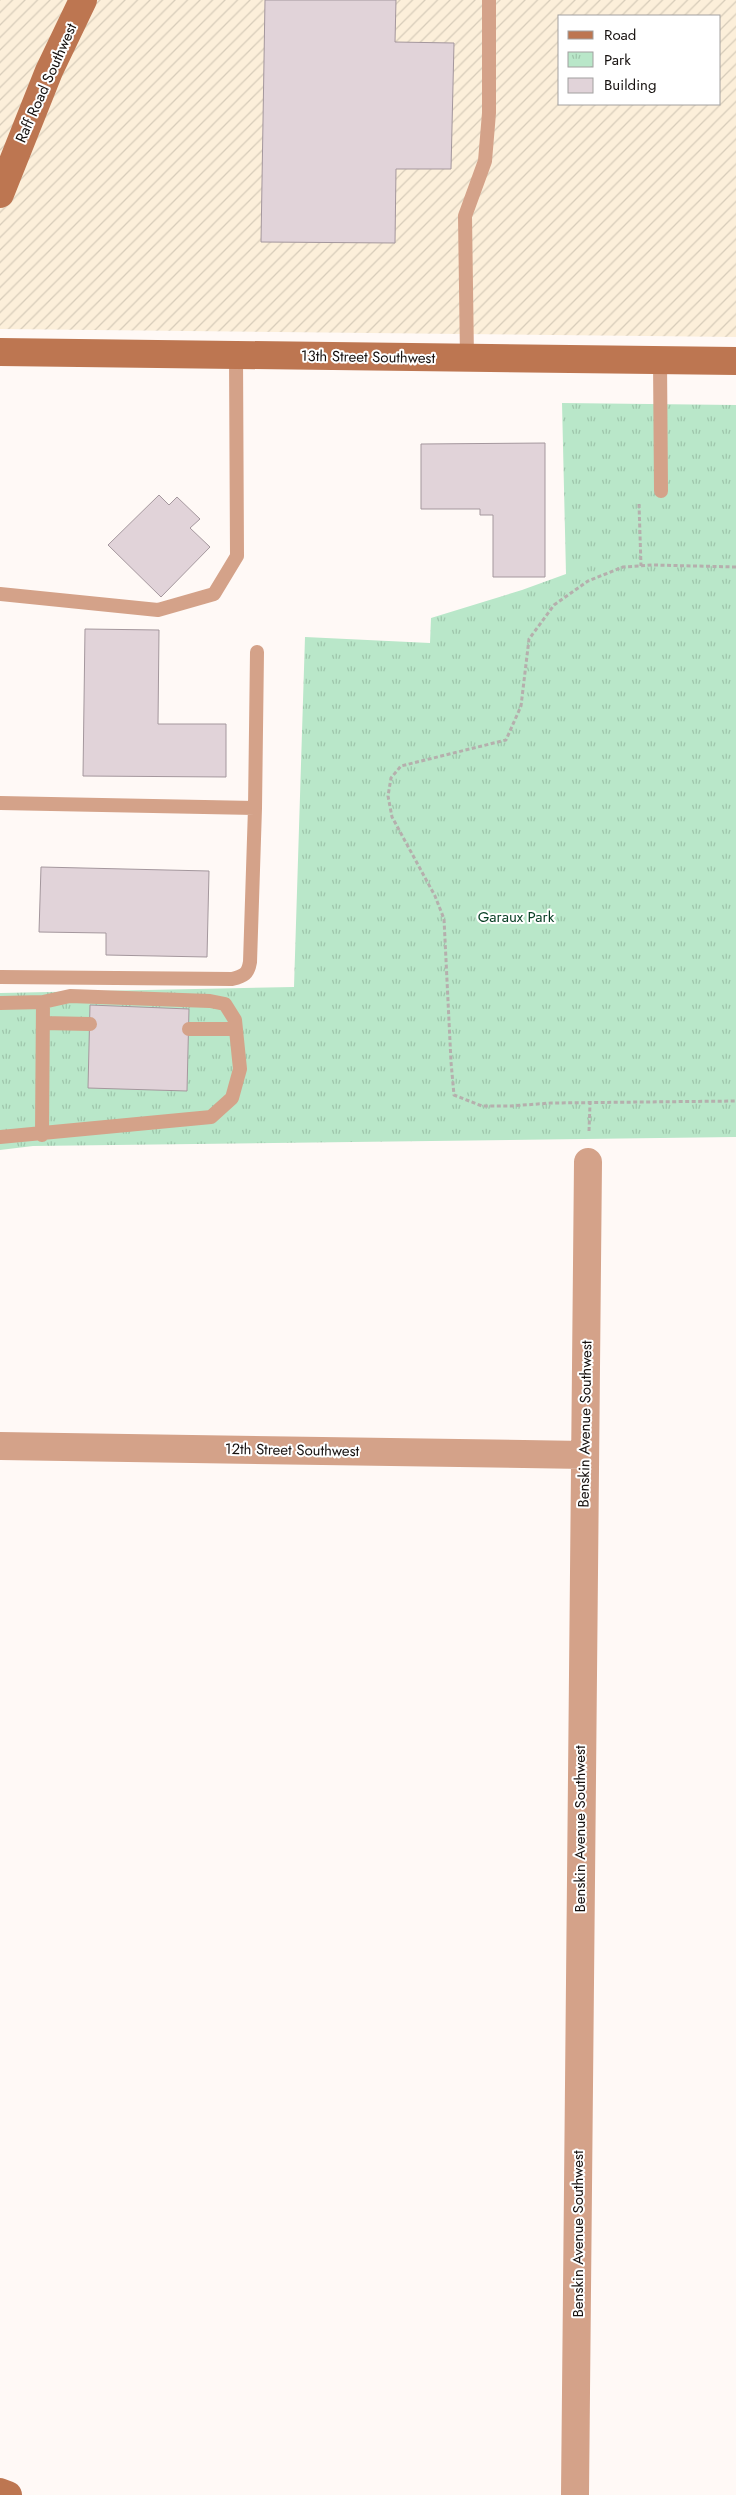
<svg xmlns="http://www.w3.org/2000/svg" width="736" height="2495" viewBox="0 0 736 2495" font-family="Jost,sans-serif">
<defs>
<pattern id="industrial-furrows" width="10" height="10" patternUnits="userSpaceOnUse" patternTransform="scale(1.25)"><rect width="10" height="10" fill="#fcefda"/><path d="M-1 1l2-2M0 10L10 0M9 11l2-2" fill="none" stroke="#d7ccba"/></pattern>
<pattern id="park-tufts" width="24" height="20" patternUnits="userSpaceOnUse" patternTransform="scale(1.25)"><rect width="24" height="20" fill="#b9e7c9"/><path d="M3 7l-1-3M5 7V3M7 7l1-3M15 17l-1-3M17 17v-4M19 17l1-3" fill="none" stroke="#9ec5ab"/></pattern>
</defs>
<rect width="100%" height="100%" fill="#fff9f6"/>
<path fill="url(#industrial-furrows)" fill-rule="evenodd" d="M0,0h736v337l-736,-8zM560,16h160v88h-160z"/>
<path fill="url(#park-tufts)" d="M562,403l174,2v732l-703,9 -33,4v-157l294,-6 11,-350 125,6 1,-25 91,-28 44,-16z"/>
<path fill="#e1d3d9" stroke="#a4979d" d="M265,0h131l-1,42 59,1 -3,126h-55l-1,74 -134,-1z
M545,443v134h-52v-62h-13v-6h-59v-65z
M159,495l10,10 8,-8 23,22 -10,9 20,19 -49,50 -53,-52z
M85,629l74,1 -1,94h68v53l-143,-1z
M41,867l168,4 -2,86 -101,-2v-22l-67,-1z
M90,1005l99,4 -2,82 -99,-3z"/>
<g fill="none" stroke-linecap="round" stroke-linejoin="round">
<path stroke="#b5afad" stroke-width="3" stroke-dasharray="4 2.5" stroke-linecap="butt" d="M639,504l2,62
M736,567l-83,-2 -30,2 -35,14 -34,24 -25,34 -8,67 -15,34 -105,26 -10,12 -3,18 4,21 43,79 9,23 7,143 3,33 28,11h29l40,-3 185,-2
M589,1131l1,-27"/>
<path stroke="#d4a289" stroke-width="14" d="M467,358l-2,-142 20,-55 4,-48v-113
M660,360l1,131
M0,594l158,16 56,-16 23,-38 -1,-201
M0,803l255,5 -5,154c-2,12 -6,14 -18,17l-232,-2
M255,808l2,-156
M0,1003l43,-1 27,-6 140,5 15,3 10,16 5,49 -8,29 -21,19 -211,20
M43,1023l47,1
M189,1029h47
M42,1135l1,-133"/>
<path stroke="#d4a289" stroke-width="28" d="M0,1446l585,9
M575,2495l13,-1333"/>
<path stroke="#bd7651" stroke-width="28" d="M0,194l49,-123 34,-71
M0,352l736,9
M0,2492l8,3"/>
</g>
<g text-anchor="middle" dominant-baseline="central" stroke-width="4" stroke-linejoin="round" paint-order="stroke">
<g font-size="15" fill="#16110f" stroke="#fff">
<text transform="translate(46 83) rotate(-66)">Raff Road Southwest</text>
<text transform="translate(368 357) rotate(1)">13th Street Southwest</text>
<text transform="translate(585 1424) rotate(-89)">Benskin Avenue Southwest</text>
<text transform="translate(292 1450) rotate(1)">12th Street Southwest</text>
<text transform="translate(580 1829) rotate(-90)">Benskin Avenue Southwest</text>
<text transform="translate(578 2234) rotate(-90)">Benskin Avenue Southwest</text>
</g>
<g font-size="15" fill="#063e23" stroke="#fff">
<text x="516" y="917">Garaux Park</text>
</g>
</g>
<rect x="558" y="15" width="162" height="90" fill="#ffffff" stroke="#a2a09f"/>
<rect x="568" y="31" width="25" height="8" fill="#bd7651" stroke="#a2a09f"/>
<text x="604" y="40" font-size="15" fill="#16110f">Road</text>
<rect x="568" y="52" width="25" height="15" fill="url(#park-tufts)" stroke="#a2a09f"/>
<text x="604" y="65" font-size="15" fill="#16110f">Park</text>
<rect x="568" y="78" width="25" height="15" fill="#e1d3d9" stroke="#a2a09f"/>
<text x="604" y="90" font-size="15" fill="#16110f">Building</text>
</svg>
